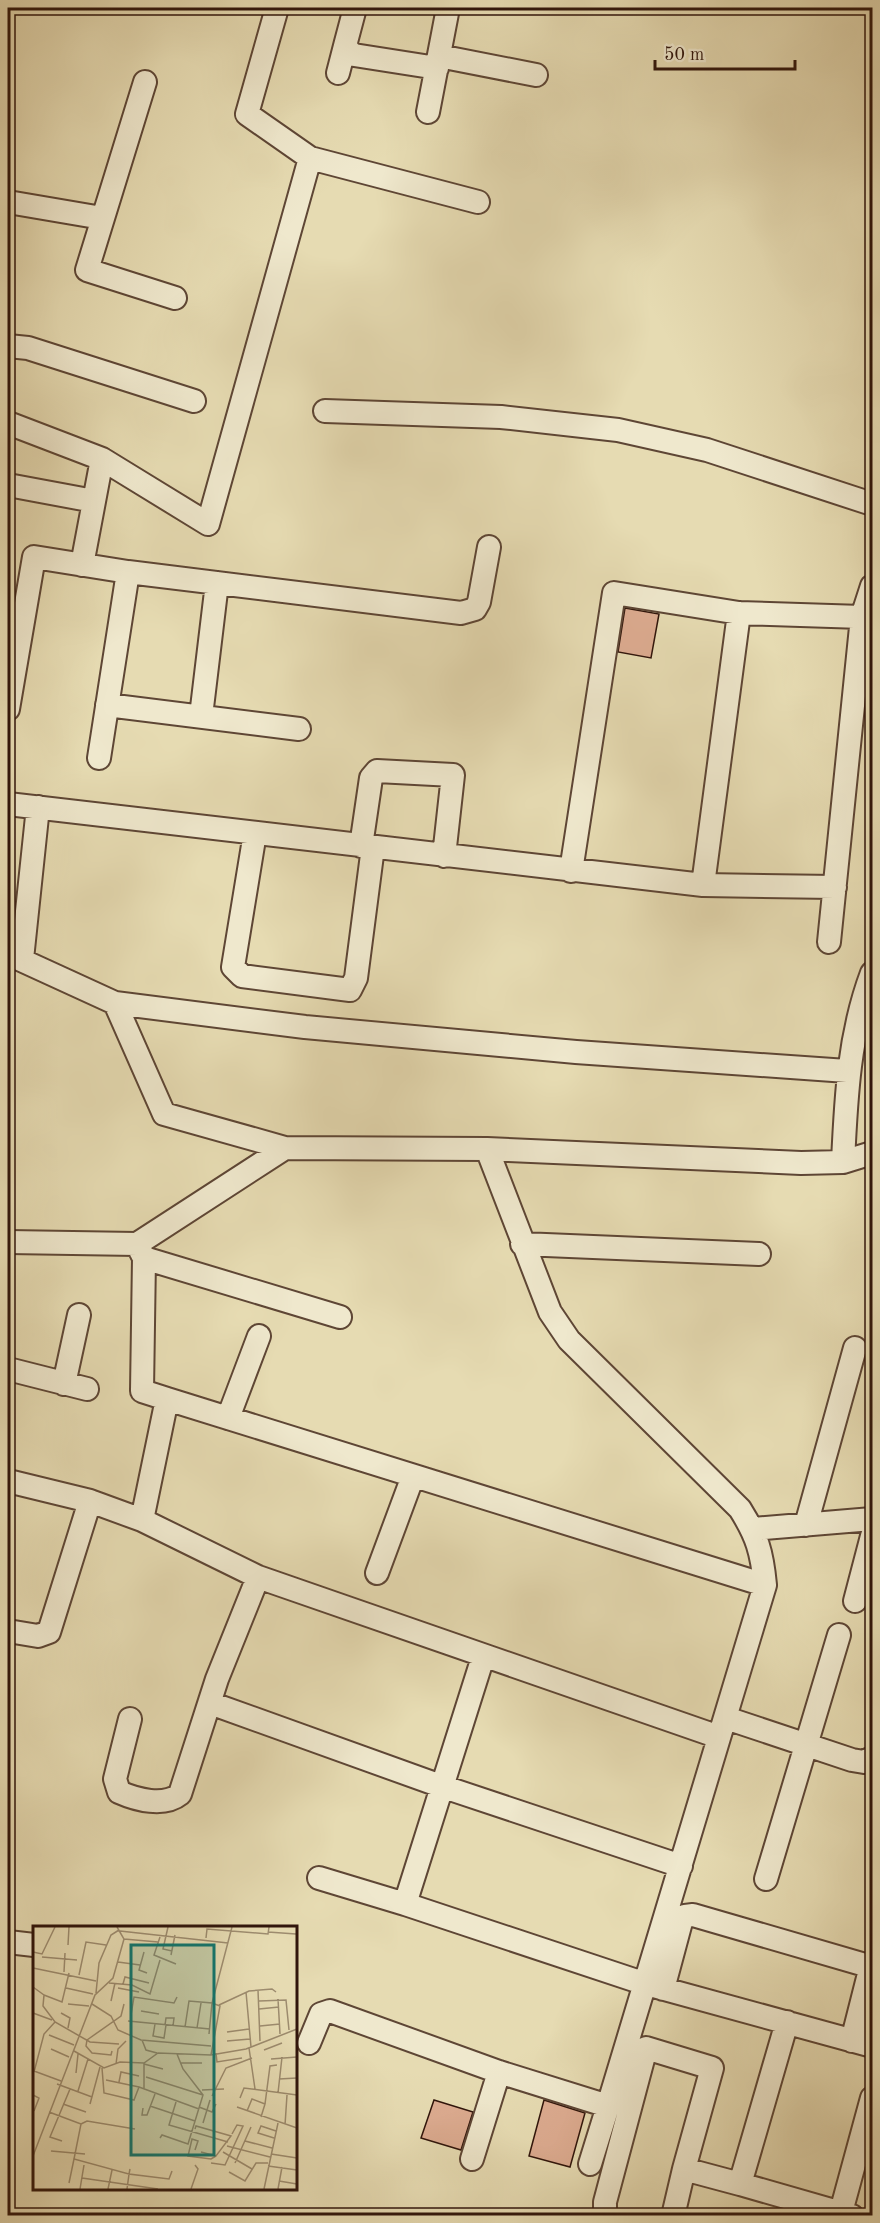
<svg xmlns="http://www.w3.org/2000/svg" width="880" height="2223" viewBox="0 0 880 2223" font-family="'Old Standard TT',serif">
<rect width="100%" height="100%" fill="#e6dbb2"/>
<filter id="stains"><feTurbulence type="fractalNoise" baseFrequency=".00333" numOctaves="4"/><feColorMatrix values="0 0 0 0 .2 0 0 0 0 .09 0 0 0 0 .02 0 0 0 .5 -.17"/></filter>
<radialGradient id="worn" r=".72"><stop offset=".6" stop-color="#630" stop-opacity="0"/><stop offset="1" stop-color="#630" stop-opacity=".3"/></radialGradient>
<path fill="#dcab90" stroke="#30150b" stroke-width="1.5" d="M625,608l34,6 -8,44 -33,-6z
M434,2100l39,12 -12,38 -40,-12z
M544,2100l41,13 -15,54 -41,-11z"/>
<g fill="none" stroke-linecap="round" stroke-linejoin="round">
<defs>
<path id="minor" d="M277,8l-30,106 63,44 168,44
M355,8l-9,34 1,8 7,5 83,13
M439,56l97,19
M338,73l8,-31
M145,82l-58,188 88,28
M428,112l20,-104
M8,202l94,16
M8,346l20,2 166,53
M325,411l176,6 117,13 89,20 165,54
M8,423l94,36 106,65 102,-366
M8,485l86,16
M82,565l20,-106
M872,586l-10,31 10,3
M107,705l192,24
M8,709l26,-152 94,15 333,41 14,-4 4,-7 10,-55
M201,716l16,-133
M99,758l29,-186
M8,804l695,81 132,2
M255,833l-22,134 9,9 108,14 6,-12 17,-131
M361,846l10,-68 6,-7 76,4 -9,81
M571,871l43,-278 125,20 123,4 -33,325
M703,885l36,-272
M8,954l107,49 190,24 271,25 271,19
M22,959l16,-152
M115,1003l49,111 121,34
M843,1162c3,-65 6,-128 29,-189
M8,1242l129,2 148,-96 202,1 314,14 42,-1 29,-9
M137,1244l7,14 -2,133 25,8 -25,121
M522,1244l237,10
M144,1258l196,59
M8,1369l79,20
M64,1384l15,-69
M167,1399l598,186
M228,1418l31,-82
M8,1481l82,20 52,19 116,57 461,160
M806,1525l49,-177
M753,1529l119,-10
M377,1573l36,-97
M855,1601l17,-65
M8,1631l30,5 11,-4 41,-131
M483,1657l-78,247 241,80 226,62
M210,1703l231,83 240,80
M726,1718l126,42 12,2 8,-4
M130,1719l-15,60 4,13c18,8 45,15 61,2l37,-115 41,-102
M319,1878l86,26
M766,1879l73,-244
M8,1942l26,3
M663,1989l18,-67 4,-6 8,-1 179,52
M852,2041l19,-75
M309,2043l12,-29 9,-3 169,61 109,34 157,-521c-3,-33 -8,-49 -25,-76l-171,-169 -19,-28 -63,-163
M472,2159l27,-87
M590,2164l18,-58
M740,2184l112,32
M841,2212l31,-114
M605,2216v-14l41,-154 66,20 -28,101
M673,2216l11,-47 56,15 47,-162"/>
</defs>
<use href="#minor" stroke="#5e4635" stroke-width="26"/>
<use href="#minor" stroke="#efe8cd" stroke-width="22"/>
</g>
<g transform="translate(33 1926)">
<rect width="264" height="264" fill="#e6dbb2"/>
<path fill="none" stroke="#9d8c6f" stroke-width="1.5" d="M135,1l-5,22 9,2M87,5l108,12M235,6l28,2M127,11l-6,18 22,9M173,12l1,-9 61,5 1,-7M91,13l34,3M35,19l1,-18M0,26l9,2 13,-27M111,26l-5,18 8,3M138,29l4,-20M9,31l35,3M85,36l22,3M0,42l63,13M31,46l1,-19M46,49l7,-33 20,3M76,57l23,2 18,9 10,-34M90,58l2,-7 24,6M0,61l11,8 -1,11 12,16 35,20 29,2M33,62l27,6M85,62l21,4M225,64l2,51M213,66l5,55M63,67l3,-30 12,-28 8,-5M11,69l18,7 7,-29M245,73l2,35M78,75l4,-18M226,75l27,-1 3,30M35,78l21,2M59,78l19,12 7,14 23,10 70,6M186,79l30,-14 23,-2 4,3M226,83l20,-2M108,85l18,3M0,87l19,7M28,87l9,5 -2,10M98,89l3,-18 40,6 3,-6M95,95l82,8M122,98l-2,12 11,2 2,-13M132,99l1,-7h8l-1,8M227,100l20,-2M152,101l4,-26 23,2 -3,31M164,102l4,-25M194,106l22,-3M16,109l25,10M54,114l34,-24 3,-12M54,114l-1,6 6,7 19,2 1,-4M109,114l4,10 11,3M194,115l23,-2M216,122l6,41M18,123l18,8M231,124l18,-7M41,125l30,17 16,-6 24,1 14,-10 53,2 35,-6 51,-20M183,127l1,9 25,-4M178,129l9,-49 -8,-3 20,-76M238,133l26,-2M111,137v26M147,137h22M83,138l2,-15 8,-8M111,138l19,5M69,142l2,25 30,7 5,-13M1,145l27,10M1,146l10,-38 11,-12M43,147l2,-19M113,151l57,18M246,153l18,-1M73,154l33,7 60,22M86,156l2,-10 18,4M24,158l35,13M169,164l22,-1M45,165l10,-32M245,167l4,-36M0,169l6,3 -5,13M179,170l14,-28 26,-10M207,172l4,-10 53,7M143,176l-7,23 59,17M30,178l23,8M57,178l10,-37M232,178l5,-38 7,-1M117,180l45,15M166,181l13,5 4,-8M204,181l60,21M110,182l-1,7h5l8,-21M214,185l5,-12 13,5 -4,13M16,186l32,12 -7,35 55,15 -2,15M170,197l7,-23M48,198l6,-3 48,8M252,199l2,-30M162,203l1,-3 35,10 -15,20 -15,-4M127,212l2,-3 26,9 15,-49 -20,-26 -6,-15M241,212l-16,-5 3,-7 15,5M29,215l-12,-4 20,-48M212,215l27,7M194,220l43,11M162,224l3,-9 -6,-2 -4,17 23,3 5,-3M18,225l34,3M190,226l29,17M238,228l26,4M0,230l62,-161 18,-17 11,-39 -7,-12M178,237l14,2 18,-39 -6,-1 -5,9M202,237l16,-36M235,240l29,4M97,243l-1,5 40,5 3,-8M196,246l16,9 11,-18h12M49,252l76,11M246,255l18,3M36,257l5,-24M47,263l4,-24M75,263l4,-19M158,263l7,-20 -3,-4M231,263l14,-66M245,263l4,-22"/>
<path fill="#0f766e" fill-opacity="0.15" stroke="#0f766e" stroke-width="3" d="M98,19h83v210h-83z"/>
<rect width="264" height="264" fill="none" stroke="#30150b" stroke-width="3"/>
</g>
<rect width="880" height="2223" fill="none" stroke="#e6dbb2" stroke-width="30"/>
<rect x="9" y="9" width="862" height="2205" fill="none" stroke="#30150b" stroke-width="3"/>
<rect x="15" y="15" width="850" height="2193" fill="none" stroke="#30150b" stroke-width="1.5"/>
<path d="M655 60v9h140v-9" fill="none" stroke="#30150b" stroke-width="3"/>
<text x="664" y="60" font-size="18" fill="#30150b" stroke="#efe8cd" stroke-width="4.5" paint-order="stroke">50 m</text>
<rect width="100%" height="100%" filter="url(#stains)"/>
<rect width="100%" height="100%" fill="url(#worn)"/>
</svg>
